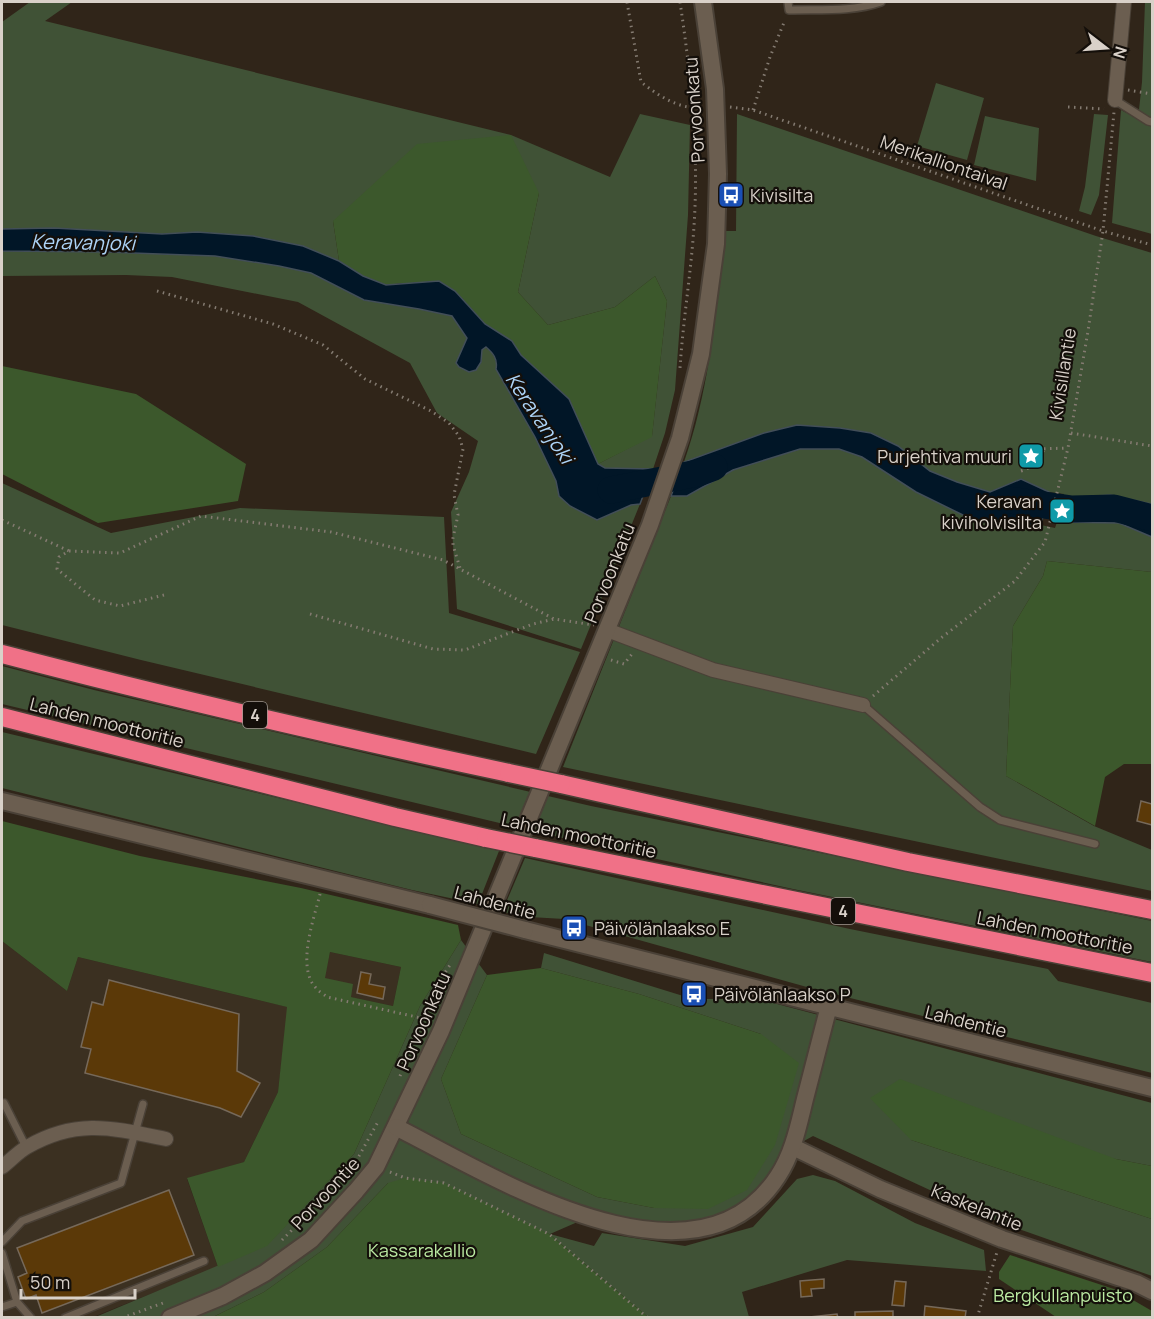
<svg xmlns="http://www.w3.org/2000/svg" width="1154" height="1319" viewBox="0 0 1154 1319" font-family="Manrope,sans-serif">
<rect width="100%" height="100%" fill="#302519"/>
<path fill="#3b3021" d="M2,941l65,50 11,-34 210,50 -10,85 -34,70 -57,17 31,88 -125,50h-91z
M330,952l71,15 -8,39 -43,-9 -26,-19z"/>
<path fill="#405236" d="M30,2h42l-27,19 466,114 99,42 30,-63 50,11 -2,90 -13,175 -10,43 -12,36 -48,-1 -7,-4 54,-28 15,-135 -12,-25 -40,31 -67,18 -30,-33 21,-99 -206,28 6,40 -36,-15 -50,-10 -56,-4 -35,2 -108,-6 -52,1v-207z
M1145,2h7v232l-40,-11 9,-113 17,9 4,-37z
M936,83l48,15 -17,62 -50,-14z
M737,114l359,122 56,17v251l-42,-9 -46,3v-4l-15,-2 -28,-13 -31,13 -33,-10 -27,-11 -32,-25 -26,-13 -32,-5 -43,-3 -33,8 -80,29c26,-73 32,-154 42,-231h10z
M1094,114l14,1 -9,80 -8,20 -12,-4 6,-24z
M985,116l54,12 -3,53 -62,-16z
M2,251l103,1 110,4 64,10 32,7 53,27 55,9 33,7 15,22 -11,25 3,3 10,6 12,-10 1,-12 3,-3c8,6 13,12 11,22l39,68 21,44 3,15 11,10 70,-2 -59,145 -124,-40 -6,-97 18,-40 9,-31 -41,-28 -27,-50 -112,-61 -126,-25 -46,-2 -124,1z
M800,449h39l23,8 105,60 30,9 44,-1 14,3 2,-6 63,1 32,14v35l-105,-11 -4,15 -30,50 -7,150 88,50 58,24v41l-589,-124 108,-271h16l45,-26z
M2,483l109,50 129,-25 204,9 5,96 131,39 -44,102 -395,-94 -139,-35z
M2,666l92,24 497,116 561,115v41l-359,-73 -218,-48 -573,-137z
M2,732l497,119 -21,53 -66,-14 -410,-102z
M525,858l325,71 198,40 10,12 94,22v70l-338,-84 -250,-70 -34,-2 -28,-5z
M461,940l26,35 -46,104 20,55 136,63 57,11 107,-174 -122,-40 -98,-26 3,-15 149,46h65l394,104v63l-36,-7 -205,-19 241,79v57l-153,-54 -186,-86 -20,11 -31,52 -56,29 -117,-11 -39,17 44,12 8,-13 83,13 68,-19 44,-48 16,-4 22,6 80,42 69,27 2,21 -139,-11 -105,32 7,25h-101l-99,-83 -161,-51 -61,64 -63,45 -51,25 -120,1 174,-73 87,-91 66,-148z"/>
<path fill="#3c582c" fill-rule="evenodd" d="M511,135l28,58 -21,99 30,33 67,-18 40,-31 12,25 -15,136 -54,27 -29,-65 -49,-44 -8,-14 -27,-17 -30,-33 -52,-8 -17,2 -23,-9 -24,-15 -6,-40 84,-77z
M2,366l134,28 110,70 -8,37 -140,22 -96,-49z
M1047,561l105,11v192h-28l-19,13 -10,49 -89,-50 7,-150 30,-50z
M2,821l138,35 161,32 157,37 3,15 -41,66 -66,148 -87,92 -49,21 -31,-89 57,-16 34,-70 9,-85 -209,-50 -11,34 -65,-50zM330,952l71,15 -8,39 -42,-9 2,-13 -28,-6z
M541,968l98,26 122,40 38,29 -24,82 -28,45 -39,19 -54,-1 -57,-11 -136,-63 -20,-55 46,-104z
M900,1079l216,80 36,7v53l-241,-79 -41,-42z
M405,1178l39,5 105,51 99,83h-435l51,-25 63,-45 61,-64z
M1010,1255l104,34 38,22v6h-96l-57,-38v-7z"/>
<path fill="#011627" stroke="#424e58" stroke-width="1.5" d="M54,228l108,6 35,-2 56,4 50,10 36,15 24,15 23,9 53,-4 16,10 30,33 27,17 9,14 48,44 29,65 7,4 48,1 -13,35 -9,1 -34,15 -27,-14 -11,-10 -3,-15 -21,-44 -39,-68c2,-10 -3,-16 -10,-22l-4,3 -1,12 -5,8 -7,2 -10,-5 -3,-4 11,-25 -15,-22 -33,-7 -55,-9 -53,-27 -32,-7 -64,-10 -110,-4 -103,-1v-22z
M797,425l43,3 31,5 27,13 32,25 27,11 33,10 31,-13 28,13 -8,33 -44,1 -30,-9 -51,-25 -54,-35 -23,-8h-39l-67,21 -46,26h-16l13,-34 80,-29z
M1110,495l42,9v33l-33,-14 -62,-1 7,-24z"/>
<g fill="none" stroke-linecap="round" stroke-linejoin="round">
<path stroke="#011627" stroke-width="27" d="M611,490l87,-17 16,-6
M1009,500l63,9 42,-1 38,10"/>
</g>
<path fill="#5b3908" stroke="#76695a" stroke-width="1.5" d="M1141,801l11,3v21l-15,-4z
M361,972l10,2 -2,10 16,3 -2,12 -26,-6z
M109,980l130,34 -2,57 23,12 -19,34 -21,-9 -135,-35 6,-24 -10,-2 11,-45 11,3z
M169,1190l25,65 -152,58 -6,-18 -10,4 -8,-22 9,-4 -10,-25z
M824,1279v9l-13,1 1,7 -11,1 -1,-16z
M895,1281l11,1 -2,24 -12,-1z
M925,1306l41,5 -1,7h-41z
M893,1311v7h-38v-6z
M837,1314l1,4h-28v-1z"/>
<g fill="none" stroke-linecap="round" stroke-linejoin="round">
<defs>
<path id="service" d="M788,2l1,8c31,-1 63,2 92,-8
M1115,100l33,21 4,1
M863,705l117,102 20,13 95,24
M4,1103l22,44
M2,1242l20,-21 99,-38 22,-79
M2,1253l15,49 -15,5
M17,1302l14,16
M65,1318l139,-57"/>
<path id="minor" d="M1115,100l9,-98
M607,630l106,40 150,35
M2,1167c8,-6 16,-15 25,-20 50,-29 86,-19 139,-8"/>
<path id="tertiary" d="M793,1147l87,42 122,50 134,44 16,8
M170,1318l53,-22 42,-23 46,-33 45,-49 20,-24 65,-136 209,-506 30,-87 21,-84 15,-110 2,-70 -3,-85 -12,-87"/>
<path id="secondary" d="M2,801l428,104
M525,930l627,158
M396,1127c96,49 300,177 382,49 16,-24 21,-54 28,-81 8,-30 15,-59 23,-89"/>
<path id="motorway" d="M2,654c168,44 338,83 507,119
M2,717l393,100 91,21
M561,784l347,78 244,48
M535,848l617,125"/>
</defs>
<use href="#service" stroke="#4a4137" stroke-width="10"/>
<use href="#minor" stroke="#4a4137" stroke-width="16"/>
<use href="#tertiary" stroke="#4a4137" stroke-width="20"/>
<use href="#secondary" stroke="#4a4137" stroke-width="20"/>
<use href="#motorway" stroke="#4a4137" stroke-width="21"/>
<path stroke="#847b71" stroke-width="3" stroke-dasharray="1.5 4.5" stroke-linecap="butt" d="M627,2l14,80c18,14 37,27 61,26
M680,2c11,74 19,149 14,224 -3,47 -11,95 -14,142
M1128,90l24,4
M730,107l23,3 350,121 49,14
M1068,107l36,2
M753,110l17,-53 15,-37
M157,291l116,33 50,21 42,34 66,32 18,12 10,13 4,13 -9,46 4,20 -5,23v7l7,23
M1071,433l81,13
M1038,449l30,-1
M1021,471c13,-4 17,-11 24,-23
M2,520l67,31
M164,595l-44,11 -25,-6 -38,-31 2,-12 10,-6 51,2 81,-37 130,16 112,28 111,59
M310,614l123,35 32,1 68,-26 21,-5 40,6
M611,660l13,4 8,-10
M873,696l68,-58 74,-57 30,-39 23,-94 20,-117 15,-100 11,-119
M320,894c-6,25 -24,73 -4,94 3,4 8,6 11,9l94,21
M400,1076l33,-85 17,-26
M390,1172l15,6 39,5 105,51 99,84
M282,1240l62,-62 15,-22 20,-36
M122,1318l41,-15
M977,1318l20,-66"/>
<use href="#service" stroke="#6b5e50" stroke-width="7"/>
<use href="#minor" stroke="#6b5e50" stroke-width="14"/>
<use href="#tertiary" stroke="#6b5e50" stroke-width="16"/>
<use href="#secondary" stroke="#6b5e50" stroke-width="16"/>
<use href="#motorway" stroke="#f07187" stroke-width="18"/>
<defs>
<path id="secondary-bridge" d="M430,905l95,25"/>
<path id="motorway-bridge" d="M509,773l52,11
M486,838l49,10"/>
</defs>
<use href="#secondary-bridge" stroke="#4a4137" stroke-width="20" stroke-linecap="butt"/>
<use href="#motorway-bridge" stroke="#4a4137" stroke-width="21" stroke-linecap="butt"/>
<use href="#secondary-bridge" stroke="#6b5e50" stroke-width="16"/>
<use href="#motorway-bridge" stroke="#f07187" stroke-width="18"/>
</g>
<defs>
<symbol id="bus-square" viewBox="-11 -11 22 22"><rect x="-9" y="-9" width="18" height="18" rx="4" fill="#1a4fb4" stroke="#140f0a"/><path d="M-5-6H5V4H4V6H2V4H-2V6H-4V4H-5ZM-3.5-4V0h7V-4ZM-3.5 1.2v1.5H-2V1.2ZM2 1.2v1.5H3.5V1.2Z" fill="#fff"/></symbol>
<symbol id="sight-square" viewBox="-11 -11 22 22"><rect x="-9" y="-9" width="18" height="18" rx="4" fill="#0f9aa8" stroke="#140f0a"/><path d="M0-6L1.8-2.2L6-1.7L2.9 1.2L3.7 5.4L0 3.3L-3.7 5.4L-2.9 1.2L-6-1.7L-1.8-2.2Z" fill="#fff"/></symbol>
</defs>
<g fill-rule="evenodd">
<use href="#bus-square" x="716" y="180" width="30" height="30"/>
<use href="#sight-square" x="1016" y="441" width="30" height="30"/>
<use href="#sight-square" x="1047" y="496" width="30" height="30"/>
<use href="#bus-square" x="559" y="913" width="30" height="30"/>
<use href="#bus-square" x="679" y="979" width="30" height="30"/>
</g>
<g text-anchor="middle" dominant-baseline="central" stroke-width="4.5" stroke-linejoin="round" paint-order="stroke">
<g fill="#140f0a" stroke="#9e9790" stroke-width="1.5">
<rect x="243" y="702" width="24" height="26" rx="4.5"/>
<rect x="831" y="898" width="24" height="26" rx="4.5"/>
</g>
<g font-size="16" font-weight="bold" fill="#d9d1c9">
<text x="255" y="715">4</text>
<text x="843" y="911">4</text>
</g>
<g font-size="18" fill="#d9d1c9" stroke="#140f0a">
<text transform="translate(694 110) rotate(-94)">Porvoonkatu</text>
<text transform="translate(944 162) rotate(19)">Merikalliontaival</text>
<text transform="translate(1062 374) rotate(-81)">Kivisillantie</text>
<text transform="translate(609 573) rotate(-68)">Porvoonkatu</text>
<text transform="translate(107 722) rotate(14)">Lahden moottoritie</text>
<text transform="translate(579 835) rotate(12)">Lahden moottoritie</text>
<text transform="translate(495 902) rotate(15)">Lahdentie</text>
<text transform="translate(1055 932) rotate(11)">Lahden moottoritie</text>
<text transform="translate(423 1021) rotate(-66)">Porvoonkatu</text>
<text transform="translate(966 1021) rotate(14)">Lahdentie</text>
<text transform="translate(325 1193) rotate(-47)">Porvoontie</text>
<text transform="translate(977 1207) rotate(22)">Kaskelantie</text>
</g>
<g font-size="18" fill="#d9d1c9" stroke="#140f0a" text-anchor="start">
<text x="750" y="195">Kivisilta</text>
<text x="1012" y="456" text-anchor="end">Purjehtiva muuri</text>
<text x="1042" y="501" text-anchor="end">Keravan<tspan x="1042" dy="21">kiviholvisilta</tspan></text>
<text x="594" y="928">Päivölänlaakso E</text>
<text x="714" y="994">Päivölänlaakso P</text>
</g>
<g font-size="18" fill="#bbeaa2" stroke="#140f0a">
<text x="422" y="1250">Kassarakallio</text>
<text x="1063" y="1295">Bergkullanpuisto</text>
</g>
<g font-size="20" font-style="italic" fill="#acd3f6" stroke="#140f0a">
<text transform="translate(83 242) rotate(1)">Keravanjoki</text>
<text transform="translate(540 418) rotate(56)">Keravanjoki</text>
</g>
</g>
<rect width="1154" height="1319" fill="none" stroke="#d9d1c9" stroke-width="6"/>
<g transform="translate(1106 48) rotate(107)" stroke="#140f0a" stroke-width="4.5" paint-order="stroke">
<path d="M0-4.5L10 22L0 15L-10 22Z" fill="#d9d1c9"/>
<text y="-9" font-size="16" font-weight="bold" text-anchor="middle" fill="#d9d1c9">N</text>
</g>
<path d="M21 1289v9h114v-9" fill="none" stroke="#d9d1c9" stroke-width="3"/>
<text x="30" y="1289" font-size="18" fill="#d9d1c9" stroke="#140f0a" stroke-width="4.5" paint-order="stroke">50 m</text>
</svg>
